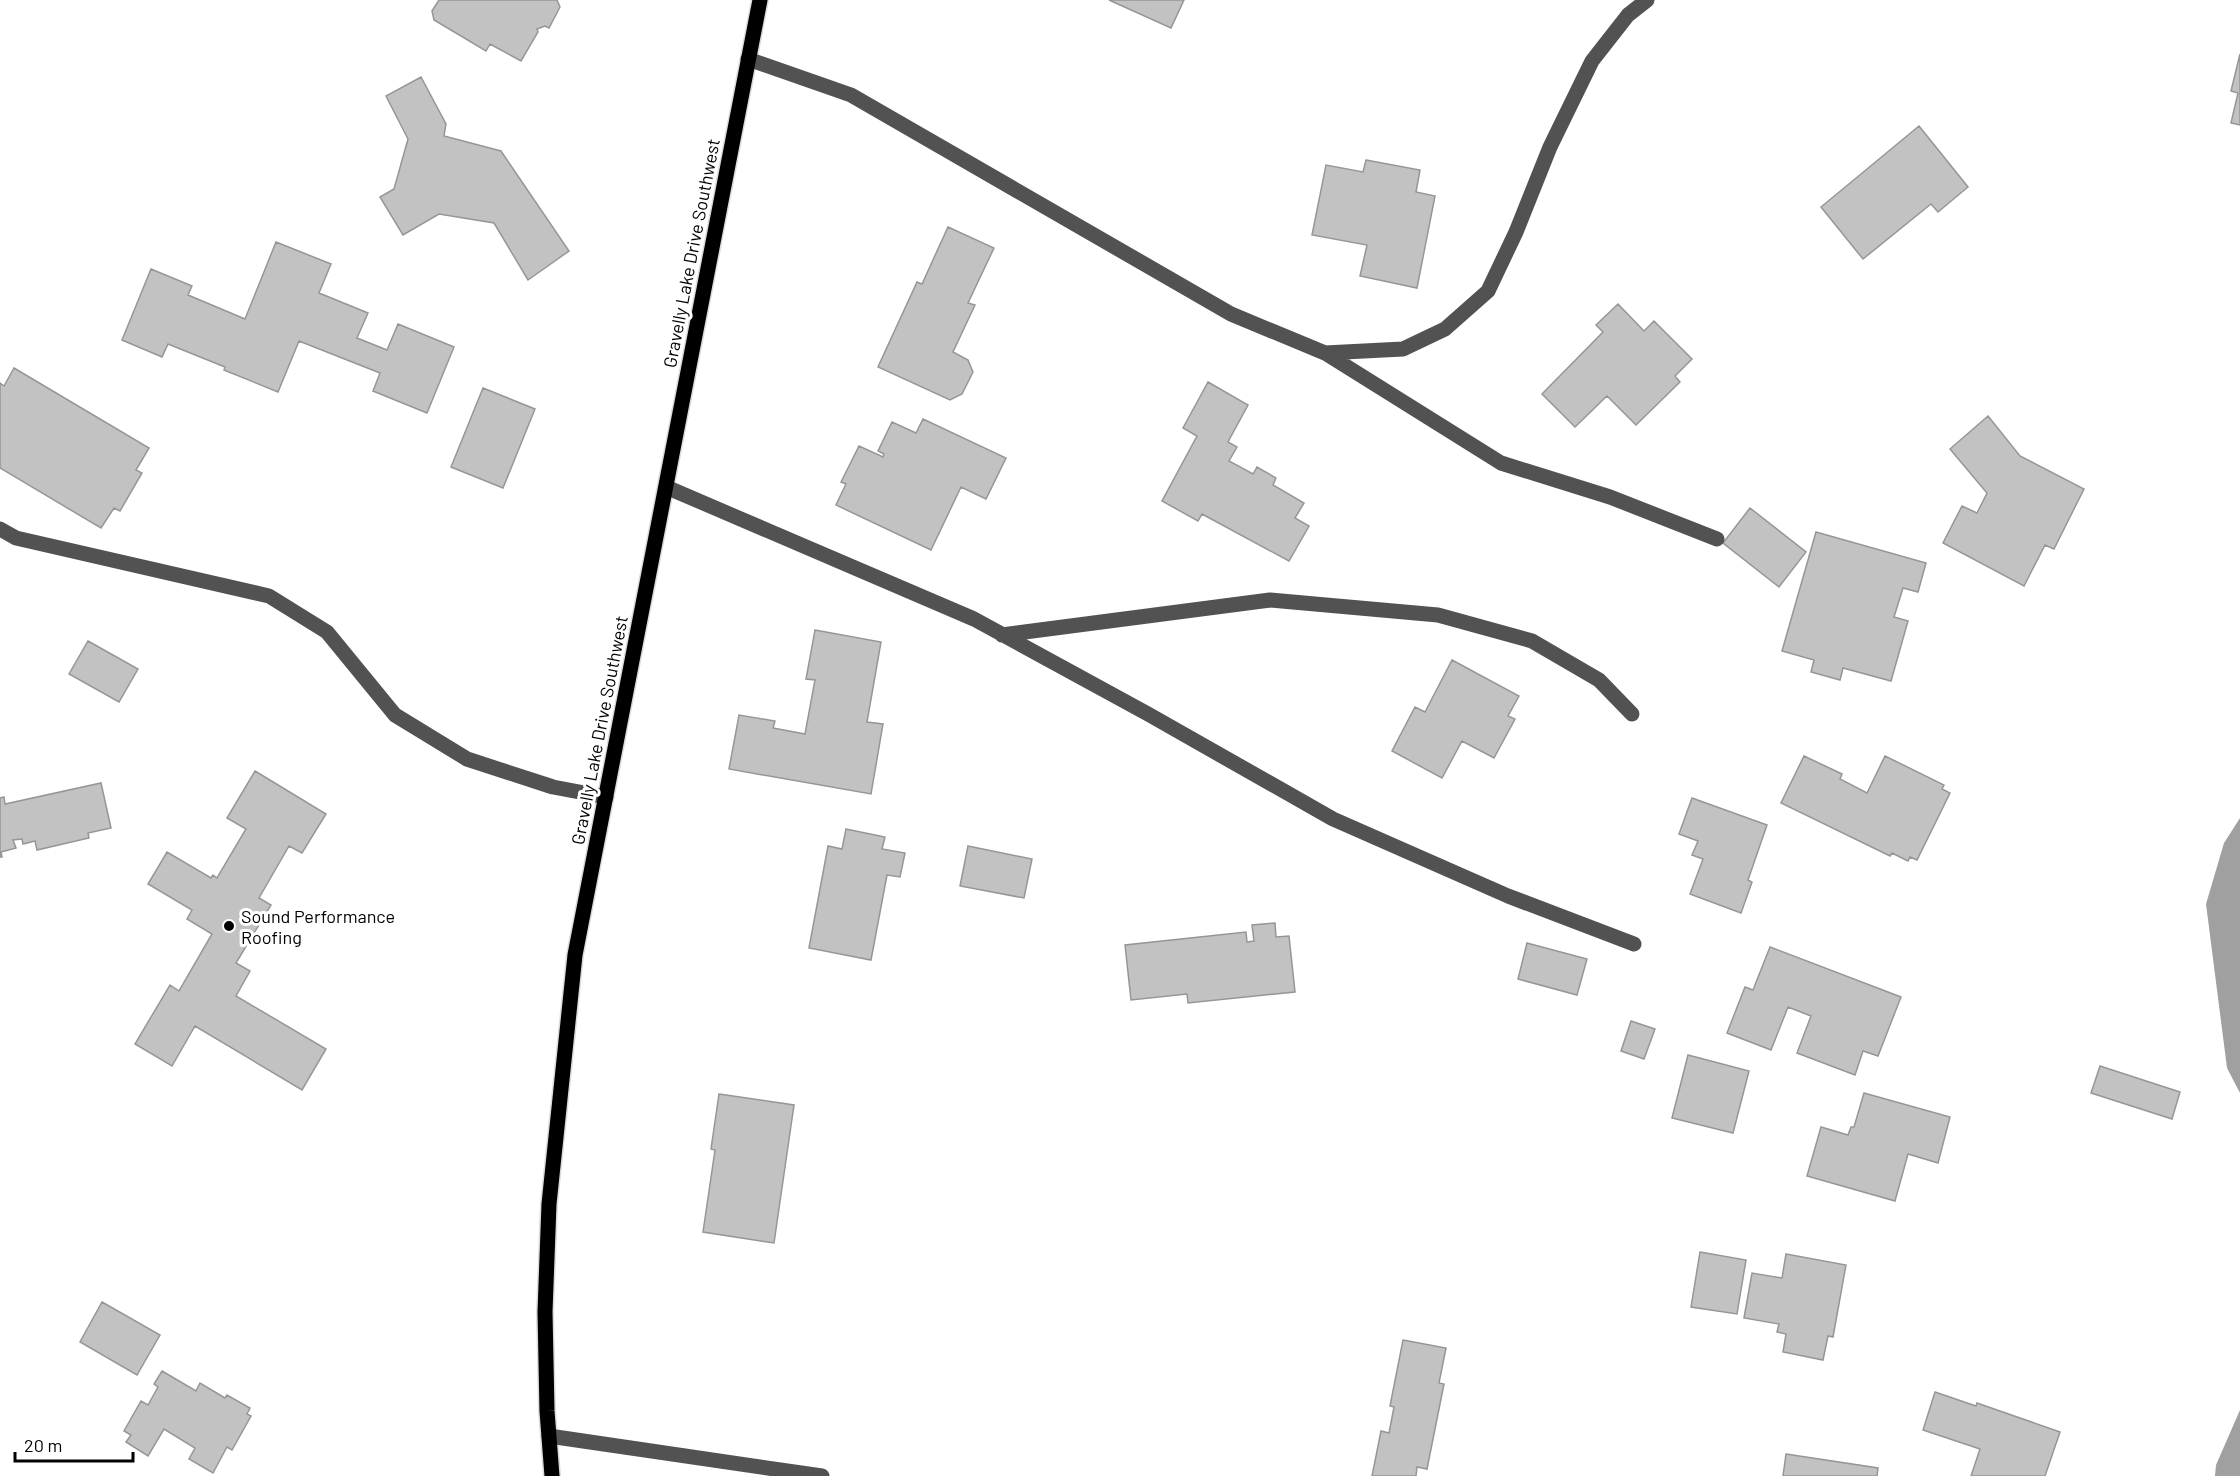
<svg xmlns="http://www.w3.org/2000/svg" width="2240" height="1476" viewBox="0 0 2240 1476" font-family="Barlow,sans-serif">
<rect width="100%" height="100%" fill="#fff"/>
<path fill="#a0a0a0" d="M2240,818v275l-13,-25 -21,-164 18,-61z
M2240,1410v66h-25l1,-11z"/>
<path fill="#c2c2c2" stroke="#969696" stroke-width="1.5" d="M439,0h118l3,7 -11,21 -4,-2 -8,3 1,3 -17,29 -31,-17 -4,7 -52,-31 -2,-9z
M1109,0h75l-13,28z
M2240,54v71l-9,-2 7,-30 -7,-2z
M421,77l25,47 -2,12 57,15 68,100 -41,29 -34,-57 -55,-9 -36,21 -23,-38 14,-8 14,-50 -22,-43z
M1919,126l49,61 -30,25 -7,-8 -68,55 -42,-52z
M1366,160l54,10 -4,22 19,4 -18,92 -57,-12 7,-31 -55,-10 14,-70 37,7z
M948,227l46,21 -26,55 7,2 -22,47 15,8 5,12 -11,22 -12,6 -72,-33 39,-85 5,2z
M276,242l55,22 -12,29 49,20 -11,25 30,12 11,-26 56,23 -27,66 -54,-22 7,-18 -81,-32 -21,51 -54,-22 1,-3 -57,-23 -6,13 -40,-17 29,-71 41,17 -4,9 57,24z
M1618,304l26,27 10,-10 38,38 -17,17 5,6 -44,43 -29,-29 -32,31 -33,-33 61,-62 -7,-7z
M14,368l135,80 -13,22 6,3 -22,38 -6,-3 -13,20 -101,-60v-85l4,3z
M1208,382l40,23 -20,37 9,5 -8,14 24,13 4,-7 19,11 -3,7 31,18 -9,15 14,8 -20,35 -87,-47 -4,7 -36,-20 35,-65 -14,-8z
M483,388l52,21 -32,79 -52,-21z
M1988,416l32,40 64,33 -30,60 -9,-4 -21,41 -81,-43 19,-37 15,7 10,-20 -37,-44z
M923,419l83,39 -20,41 -25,-12 -30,63 -95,-45 10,-21 -5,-2 18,-36 24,11 1,-3 -6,-3 14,-29 24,11z
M1750,508l56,44 -27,35 -56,-44z
M1816,532l110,31 -8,29 -15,-4 -9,29 14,4 -17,60 -48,-13 -3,12 -29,-8 3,-12 -32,-9z
M815,630l66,12 -14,80 16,2 -12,70 -142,-25 10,-54 36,6 -2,7 32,6 10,-54 -9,-1z
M88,641l50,28 -19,33 -50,-28z
M1452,660l67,36 -11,20 7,3 -21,39 -32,-17 -20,37 -50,-27 23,-44 10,5z
M1804,756l38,18 -2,5 27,14 18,-37 59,29 -2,4 8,4 -33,67 -7,-3 -2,4 -16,-8 -2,3 -109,-53z
M255,771l71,43 -24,39 -13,-7 -30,52 12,7 -35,58 14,8 -14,25 90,53 -24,41 -107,-64 -23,40 -37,-22 35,-59 9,6 33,-57 -25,-15 5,-9 -44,-26 19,-32 44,26 2,-3 4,3 29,-49 -19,-11z
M101,783l10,45 -23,5 1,5 -52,12 -2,-9 -12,3 -1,-5 -9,1 3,8 -15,4 1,5h-2v-59l4,-1 1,7z
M1692,798l75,27 -19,55 4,2 -11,31 -51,-19 13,-35 -11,-4 6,-14 -19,-7z
M846,829l39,8 -3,12 23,4 -5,24 -13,-2 -16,85 -62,-12 19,-102 14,3z
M968,846l64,13 -8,39 -64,-12z
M1275,923l1,14 13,-1 6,56 -107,11 -1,-9 -56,6 -6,-55 121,-13 1,10 7,-1 -2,-16z
M1527,943l60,16 -10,36 -59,-16z
M1770,947l131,50 -23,59 -15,-5 -8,24 -58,-22 14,-37 -23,-9 -17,43 -44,-17 18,-46 8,3z
M1631,1021l24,8 -11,30 -23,-8z
M1688,1055l61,16 -16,62 -61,-15z
M2100,1066l80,26 -8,27 -81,-26z
M1864,1093l86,24 -12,46 -30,-9 -13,47 -88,-25 14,-49 27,8 3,-8h3z
M719,1094l75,11 -20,138 -71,-11 12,-82 -4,-1z
M1700,1252l46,8 -9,54 -46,-7z
M1786,1254l60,11 -13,72 -5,-1 -5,24 -40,-8 3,-18 -9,-2 2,-8 -35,-6 8,-45 30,5z
M102,1302l58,33 -23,40 -57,-33z
M1403,1340l43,8 -7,35 5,1 -17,85 -10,-2 -1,9h-44l9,-45 8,2 5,-26 -4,-1z
M162,1371l34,20 4,-8 25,15 2,-3 23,13 -3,6 4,2 -19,34 -5,-3 -14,26 -24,-14 6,-11 -31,-19 -16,27 -22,-14 5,-7 -7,-4 17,-30 7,4 10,-18 -4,-3z
M1935,1392l41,14 1,-3 83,29 -15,44h-74l9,-27 -57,-19z
M1786,1454l92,14 -1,8h-94z"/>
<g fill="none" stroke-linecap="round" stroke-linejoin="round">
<defs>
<path id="major" d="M552,1476l-5,-65 -2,-99 4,-108 26,-249 185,-955"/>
</defs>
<use href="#major" stroke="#dbdbdb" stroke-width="18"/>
<path stroke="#525252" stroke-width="15" d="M748,59l103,36 380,219 94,39 78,-4 42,-20 43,-38 28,-59 34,-85 42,-86 36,-46 19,-15
M1325,353l176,110 109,34 107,42
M666,487l308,132 174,95 185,105 175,77 126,48
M0,529l16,9 253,58 58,36 68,83 72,44 86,28 53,10
M1002,635l268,-35 168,15 94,26 67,39 33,34
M549,1436l273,40"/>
<use href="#major" stroke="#000" stroke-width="15"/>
</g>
<circle fill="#000" stroke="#fff" stroke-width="2" cx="229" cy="926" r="6"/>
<g text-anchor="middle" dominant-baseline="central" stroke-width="6" stroke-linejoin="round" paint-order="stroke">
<g font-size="18" fill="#000" stroke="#fff">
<text transform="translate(691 253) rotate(-79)">Gravelly Lake Drive Southwest</text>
<text transform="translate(599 730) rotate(-79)">Gravelly Lake Drive Southwest</text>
</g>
<g font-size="18" fill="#000" stroke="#fff" text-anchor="start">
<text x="241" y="916">Sound Performance<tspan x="241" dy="21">Roofing</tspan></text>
</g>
</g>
<path d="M15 1452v9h118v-9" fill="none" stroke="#000000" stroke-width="3"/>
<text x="24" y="1452" font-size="18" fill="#000000" stroke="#ffffff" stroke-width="4.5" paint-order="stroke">20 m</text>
</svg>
